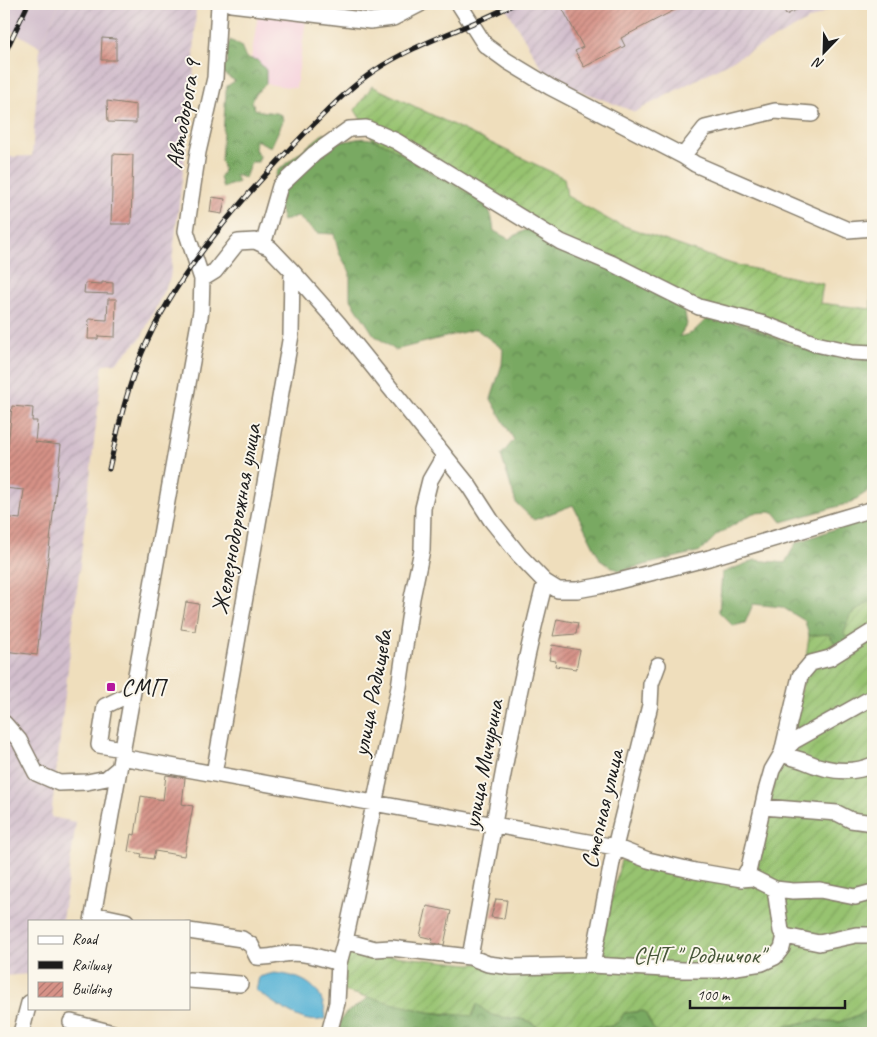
<svg xmlns="http://www.w3.org/2000/svg" width="877" height="1037" viewBox="0 0 877 1037" font-family="Caveat,sans-serif">
<defs>
<pattern id="industrial-furrows" width="10" height="10" patternUnits="userSpaceOnUse" patternTransform="scale(1.25)"><rect width="10" height="10" fill="#d1bdcc"/><path d="M-1 1l2-2M0 10L10 0M9 11l2-2" fill="none" stroke="#b3a2af"/></pattern>
<pattern id="forest-crowns" width="20" height="18" patternUnits="userSpaceOnUse" patternTransform="scale(1.25)"><rect width="20" height="18" fill="#79a962"/><path d="M2 6a3 3 0 1 1 6 0M12 15a3 3 0 1 1 6 0" fill="none" stroke="#628950"/></pattern>
<pattern id="garden-furrows" width="10" height="10" patternUnits="userSpaceOnUse" patternTransform="scale(1.25)"><rect width="10" height="10" fill="#97c370"/><path d="M-1 1l2-2M0 10L10 0M9 11l2-2" fill="none" stroke="#82a760"/></pattern>
<pattern id="building-hatch" width="6" height="6" patternUnits="userSpaceOnUse" patternTransform="scale(1.25)"><rect width="6" height="6" fill="#d69287"/><path d="M-1 1l2-2M0 6l6-6M5 7l2-2" fill="none" stroke="#ad766e"/></pattern>
</defs>
<rect width="100%" height="100%" fill="#fbf7ec"/>
<filter id="ink" filterUnits="userSpaceOnUse"><feTurbulence type="fractalNoise" baseFrequency=".02" numOctaves="2"/><feDisplacementMap in="SourceGraphic" scale="10" xChannelSelector="R" yChannelSelector="G"/><feConvolveMatrix kernelMatrix="1 2 1 2 8 2 1 2 1" color-interpolation-filters="sRGB"/></filter>
<filter id="wash" filterUnits="userSpaceOnUse"><feTurbulence type="fractalNoise" baseFrequency=".0096" numOctaves="4" result="noise"/><feDisplacementMap in="SourceGraphic" scale="20" xChannelSelector="R" yChannelSelector="G"/><feGaussianBlur stdDeviation="1.12" result="paint"/><feColorMatrix in="noise" values="0 0 0 0 0 0 0 0 0 0 0 0 0 0 0 0 0 1.4 0 .05"/><feComposite in="paint" operator="in"/></filter>
<g filter="url(#wash)">
<rect width="100%" height="100%" fill="#efdebc"/>
<path fill="#f5cfdb" d="M258,15l48,5 -10,68 -30,-4v-14l-15,-11z"/>
<path fill="url(#industrial-furrows)" d="M59,4h137l-3,85 -23,189 -29,60 -25,25 -13,1 -52,453 25,5 -14,99h-33v53l-25,2v-819l28,-1 8,-109z
M504,4h335l-204,108 -62,-24 -29,-16z"/>
<path fill="#d1bdcc" d="M4,4h55l-19,43 -36,-21z"/>
<path fill="url(#forest-crowns)" stroke="#4a623f" d="M230,40l11,6 5,12 11,2 9,10v14l-10,9 -4,8 3,8c9,4 17,2 27,6l1,6 -12,26 -15,-7 -1,9 5,8 -2,5h-7l-6,16 -10,-3 3,7 -15,6 -3,-11 4,-6 -3,-11 5,-68 1,-6 8,-5 -11,-7 -1,-8 5,-4 -2,-10z
M324,133c20,18 29,0 50,7 21,6 38,22 56,33 15,8 44,18 54,30 8,8 8,17 10,28l15,8 20,-11 137,66 18,15 3,15 -8,13 13,-4 18,-17 31,8 44,19 39,12 49,6v127l-23,15 -68,19 -8,-10 -21,1 -36,22 -16,16 -81,20 -19,-10 -28,-56 -39,15 -18,-17 -15,-48 13,-15 -23,-41 11,-35 1,-15 -27,-20 -81,21 -21,-15 -24,-37v-26l-11,-19 -5,-19 -17,-1 -20,-17 -14,5 -10,-35 4,-15z
M873,515v85l-23,15 1,27 -11,7 -12,-15 -19,2 -4,-15 -23,-14 -29,-3 -8,19 -12,3 -14,-14 3,-39 33,-13 30,3 11,-20z
M369,996l59,16 22,3 27,-12c4,3 8,8 12,10 17,10 39,-2 53,20h-202c-3,-25 17,-21 29,-37z
M873,1009v24h-103l1,-4 45,-9 24,2z
M645,1011l8,17 6,5h-84l9,-5 28,-2 11,-13z"/>
<path fill="url(#garden-furrows)" stroke="#5a7046" d="M372,86l192,92 3,18 46,26 119,42 91,20 -3,19 51,6v-24h2v76l-49,-6 -39,-12 -303,-142 -52,-29 -41,-26 -16,-7 -18,-29z
M873,600v409l-33,13 -24,-2 -45,9 -1,4h-111l-6,-5 -9,-17 -20,2 -4,8 -8,5 -27,2 -10,5h-32c-15,-21 -34,-11 -53,-19 -4,-2 -9,-7 -13,-10l-5,12 -44,-4 -89,-22 8,-39 122,13 129,-5 23,-99 126,26 8,-8 18,-91 30,-105 6,-46 19,-2 12,15 11,-7 -7,-8 6,-19z"/>
<path fill="#57b2d5" stroke="#3a6778" d="M274,973c30,3 49,13 52,45 -21,11 -52,-16 -70,-27l3,-14z"/>
<g id="blocks">
<path fill="url(#building-hatch)" d="M560,4h126l-65,34 4,8 -41,21 -9,-16 8,-4z
M780,4h28l-22,11z
M102,38l14,1v21h-15z
M107,101l29,4v18l-28,-1z
M113,154l20,1 -2,69h-20z
M212,197l13,2 -3,15 -12,-2z
M102,282l11,1v11l-29,-1 1,-10 17,1z
M108,299h8l-1,38 -17,-1v3h-10l1,-20 18,1z
M12,406l21,2 -1,13h5l-2,21 26,3 -24,210 -33,-4v-134l16,2 4,-29 -20,-2z
M186,602l13,2 -4,27 -14,-2z
M557,619l21,4 -2,11 -23,2z
M552,645l28,5 -4,19 -21,-3 1,-5 -7,-1z
M166,775l19,3 -3,26 11,2 -9,50 -29,-5 -2,8 -12,-2 1,-3 -14,-3 3,-17 4,1 6,-39 22,4z
M496,899l11,1 -3,19 -13,-2z
M427,906l24,5 -7,34 -12,-2 1,-4 -13,-3z"/>
</g>
</g>
<g filter="url(#ink)">
<use href="#blocks" fill-opacity="0" stroke="#867d6c" stroke-width="1"/>
<g fill="none" stroke-linecap="round" stroke-linejoin="round">
<defs>
<path id="minor" d="M231,4l139,17 23,-3 27,-14
M459,4l26,41 22,16 43,26 133,69 12,8 153,66 25,-2
M683,156l22,-28 70,-17 37,3
M263,245l17,-59 34,-32 35,-25 17,-1 30,13 165,101 52,22 86,43 65,17 52,20 36,8 21,1
M202,279l13,-8 23,-29 17,-1 15,7 22,23 46,52 131,163 22,34 28,35 26,27 13,8h19l22,-4 110,-28 164,-49
M873,697l-79,44 -12,12c7,5 14,5 22,8 23,10 46,14 69,4
M4,723l15,17 17,33 23,10 28,-1 20,-4 12,-10
M122,749l-23,-4 6,-39 27,-13
M121,757l494,90 33,13 47,11 47,8 11,-1 22,11 18,2 27,-1 35,7 18,-5
M214,774l77,-439 1,-64
M763,807l74,6 14,7 22,3
M742,879l7,-11 17,-77 6,-21 10,-17 18,-77 11,-13 19,-5 43,-27
M775,889l6,42 4,5 34,7 37,-8h17
M93,914l33,7
M92,921l109,-610 1,-32 -16,-48 12,-79 17,-74 4,-74
M189,931l53,8 9,6 6,12c11,1 17,-1 27,-3 19,-3 38,4 55,9
M345,941l54,-254 13,-89 10,-48 1,-42 7,-28 14,-24
M470,957c23,-126 43,-252 75,-375
M592,965l23,-118 35,-142 1,-21 7,-19
M189,980l51,4
M71,1022l42,11
M21,1033l8,-30
M329,1033l8,-30 2,-40 6,-22 30,8 16,-1 79,9 18,7 24,3 80,-2 91,5h34l45,-7 13,-6 7,-9 3,-12"/>
</defs>
<use href="#minor" stroke="#867d6c" stroke-width="18"/>
<use href="#minor" stroke="#fff" stroke-width="15"/>
<defs>
<path id="rail" d="M4,55l24,-51
M109,469c9,-39 17,-79 33,-116 34,-81 106,-162 167,-224 21,-21 41,-42 65,-58 43,-29 95,-43 140,-67"/>
</defs>
<use href="#rail" stroke="#1c1c1c" stroke-width="5"/>
<use href="#rail" stroke="#fbf7ec" stroke-width="3" stroke-dasharray="9" stroke-linecap="butt"/>
</g>
</g>
<rect fill="#b5179e" stroke="#fbf7ec" stroke-width="2" x="106" y="682" width="10" height="10" rx="2.5"/>
<g text-anchor="middle" dominant-baseline="central" stroke-width="4" stroke-linejoin="round" paint-order="stroke">
<g font-size="24" fill="#1c1c1c" stroke="#fbf7ec">
<text transform="translate(183 114) rotate(-80)">Автодорога 9</text>
<text transform="translate(236 519) rotate(-80)">Железнодорожная улица</text>
<text transform="translate(372 693) rotate(-79)">улица Радищева</text>
<text transform="translate(483 764) rotate(-79)">улица Мичурина</text>
<text transform="translate(602 809) rotate(-77)">Степная улица</text>
</g>
<g font-size="24" fill="#1c1c1c" stroke="#fbf7ec" text-anchor="start">
<text x="121" y="687">СМП</text>
</g>
<g font-size="24" fill="#475639" stroke="#fbf7ec">
<text x="699" y="955">СНТ " Родничок"</text>
</g>
</g>
<rect width="877" height="1037" fill="none" stroke="#fbf7ec" stroke-width="20"/>
<rect x="28" y="920" width="162" height="90" fill="#fbf7ec" stroke="#a29f99"/>
<rect x="38" y="936" width="25" height="8" fill="#ffffff" stroke="#a29f99"/>
<text x="72" y="944" font-size="15" fill="#1c1c1c">Road</text>
<rect x="38" y="961" width="25" height="8" fill="#1c1c1c" stroke="#a29f99"/>
<text x="72" y="970" font-size="15" fill="#1c1c1c">Railway</text>
<rect x="38" y="982" width="25" height="15" fill="url(#building-hatch)" stroke="#a29f99"/>
<text x="72" y="994" font-size="15" fill="#1c1c1c">Building</text>
<g transform="translate(824 52) rotate(203)" stroke="#fbf7ec" stroke-width="4" paint-order="stroke">
<path d="M0-4L9 19L0 12L-9 19Z" fill="#1c1c1c"/>
<text y="-8" font-size="14" font-weight="bold" text-anchor="middle" fill="#1c1c1c">N</text>
</g>
<path d="M690 1000v8h155v-8" fill="none" stroke="#1c1c1c" stroke-width="2.5"/>
<text x="697" y="1000" font-size="15" fill="#1c1c1c" stroke="#fbf7ec" stroke-width="4" paint-order="stroke">100 m</text>
</svg>
